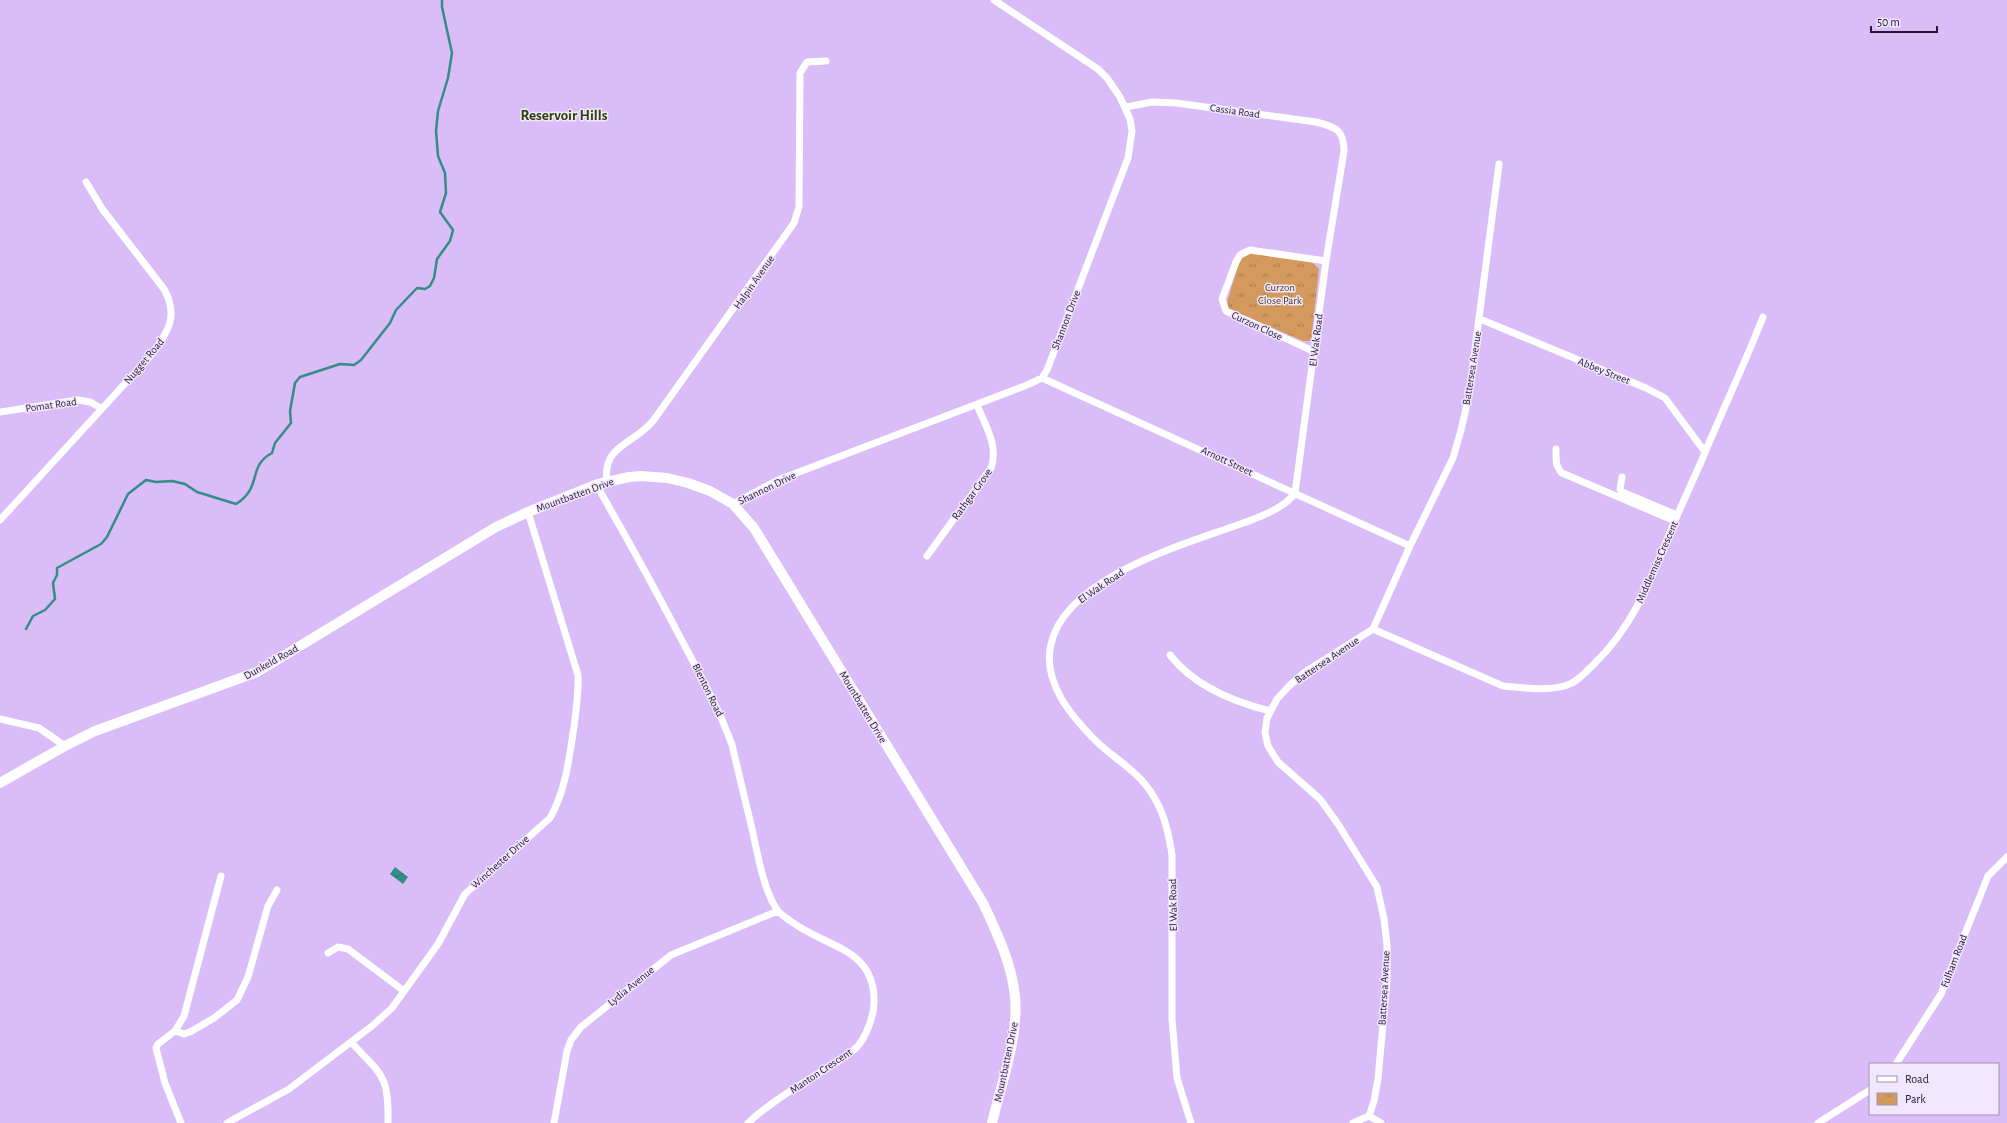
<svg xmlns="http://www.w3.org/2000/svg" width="2007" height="1123" viewBox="0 0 2007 1123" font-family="'Alegreya Sans',sans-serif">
<defs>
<pattern id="park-tufts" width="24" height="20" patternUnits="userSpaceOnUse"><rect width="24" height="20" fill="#d49a5d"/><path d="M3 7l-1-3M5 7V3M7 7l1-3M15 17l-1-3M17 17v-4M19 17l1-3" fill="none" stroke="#ac7d4e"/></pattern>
<pattern id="water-waves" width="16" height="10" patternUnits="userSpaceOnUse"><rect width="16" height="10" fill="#338e85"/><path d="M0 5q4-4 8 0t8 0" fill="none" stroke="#2b736e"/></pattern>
</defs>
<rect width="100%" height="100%" fill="#d9bcf8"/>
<path fill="url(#park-tufts)" d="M1249,253l63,9 7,7 -8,72h-8l-74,-32 -2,-7 13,-43z"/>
<path fill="url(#water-waves)" d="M395,867l13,10 -5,7 -13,-10z"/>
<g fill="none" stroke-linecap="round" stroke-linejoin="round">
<path stroke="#338e85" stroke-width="2.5" d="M26,629l7,-13 12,-6 10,-11 -2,-16 4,-8v-7l44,-24 6,-7 21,-43 18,-14 10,2 16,-1 13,3 12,8 39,12c27,-17 11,-38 36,-51l3,-10 16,-20 -1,-12 5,-28 5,-6 40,-13 14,1 7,-5 29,-37 6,-13 21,-22 8,1 5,-3 4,-8 3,-19 13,-18 3,-11 -13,-18 6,-19 -1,-20 -7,-17 -2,-25 2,-20 10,-33 4,-25 -10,-46v-7"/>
<path stroke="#fff" stroke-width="7" d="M1126,107l26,-5 24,1 140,19c20,5 28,8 28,29l-18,110 -31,232c-12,18 -49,29 -69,36 -54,19 -161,52 -175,115 -9,38 20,72 45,97 15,15 35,26 48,42 18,21 24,45 28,72v164l5,59 14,45
M1480,319l166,69 19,10 40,54
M1315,352l-89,-41 -4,-12 14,-37 4,-7 10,-5 76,11
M1042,378l368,168
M0,412l78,-12 12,2 11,6
M1556,449c0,10 -1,17 6,24l113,48
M1622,477l-2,12 2,3 55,23
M607,482c-5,-37 26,-37 46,-61l141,-198 5,-16 1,-134 7,-11 19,-1
M598,484l3,9c27,47 53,94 78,142 19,36 39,71 53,110 7,30 14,59 21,88 5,23 11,59 25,78 3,4 10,8 14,11 35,26 83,26 82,80 0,14 -8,35 -17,45 -9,9 -22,16 -32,22 -26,17 -55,33 -77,54
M733,504l45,-24 249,-95 15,-7 5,-8 81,-212 4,-27 -2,-12 -10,-22 -13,-19 -9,-9 -104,-69
M0,520l152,-166c16,-22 27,-38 12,-65l-61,-79 -17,-28
M927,556l64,-88c8,-22 -6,-43 -14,-63
M1373,629l130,57c19,2 52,6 69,-3 8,-4 16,-13 23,-20 36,-35 52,-75 71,-121 11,-27 23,-53 35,-80 20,-49 43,-96 62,-145
M1170,655c24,31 64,47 100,56
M0,719l39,9 26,18
M328,953l10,-6 10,2 56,42
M175,1031l9,3 6,-2 24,-14 23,-18 11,-23 20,-71 9,-16
M351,1042c31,34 38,32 37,81
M1896,1064l45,-70 47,-118 19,-19
M1369,1116l12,7
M181,1123l-16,-40 -9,-35 2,-4 17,-13 9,-15 37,-140
M227,1123l62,-34 83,-63 20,-18 46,-64 27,-50 85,-76c16,-28 19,-60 24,-91 2,-18 5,-35 4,-52l-50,-163
M554,1123l13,-72 4,-11 10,-13 90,-72 107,-44
M1353,1123l16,-7 5,-15 4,-22 9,-99v-35l-3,-26 -7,-32 -39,-63 -18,-25 -42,-37 -10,-16 -3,-13 2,-15 10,-19 12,-13 16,-14 68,-43 37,-83 43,-88 8,-28 8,-35 30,-231
M1818,1123l52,-33"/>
<path stroke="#fff" stroke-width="10" d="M0,783l65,-37 30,-15 162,-59 239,-145 32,-15 70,-28 31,-7 12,-1 26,2 21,5 22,8 23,13 21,24 229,375c14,30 29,61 32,94 4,40 -14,87 -23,126"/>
</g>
<g text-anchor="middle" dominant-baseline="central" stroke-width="3" stroke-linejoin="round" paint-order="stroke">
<g font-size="11" fill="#271935" stroke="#f0e6fd">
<text transform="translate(1235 111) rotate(8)">Cassia Road</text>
<text transform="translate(754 282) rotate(-55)">Halpin Avenue</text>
<text transform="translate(1066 320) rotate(-69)">Shannon Drive</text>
<text transform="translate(1257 326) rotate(25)">Curzon Close</text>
<text transform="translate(1316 340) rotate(-83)">El Wak Road</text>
<text transform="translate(144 361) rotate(-50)">Nugget Road</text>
<text transform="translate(1472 368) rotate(-81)">Battersea Avenue</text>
<text transform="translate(1604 371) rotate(22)">Abbey Street</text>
<text transform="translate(51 405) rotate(-8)">Pomat Road</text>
<text transform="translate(1227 461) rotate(25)">Arnott Street</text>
<text transform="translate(767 488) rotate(-26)">Shannon Drive</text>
<text transform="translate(972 494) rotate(-54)">Rathgar Grove</text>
<text transform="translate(575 495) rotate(-20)">Mountbatten Drive</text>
<text transform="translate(1657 562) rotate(-66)">Middlemiss Crescent</text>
<text transform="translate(1101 586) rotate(-34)">El Wak Road</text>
<text transform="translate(1327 660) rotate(-34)">Battersea Avenue</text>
<text transform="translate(271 662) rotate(-29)">Dunkeld Road</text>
<text transform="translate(708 690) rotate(64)">Blenton Road</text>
<text transform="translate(863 707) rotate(59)">Mountbatten Drive</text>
<text transform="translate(500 862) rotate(-42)">Winchester Drive</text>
<text transform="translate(1173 905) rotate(-91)">El Wak Road</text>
<text transform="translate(1954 961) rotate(-69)">Fulham Road</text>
<text transform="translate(631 986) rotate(-39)">Lydia Avenue</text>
<text transform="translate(1384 988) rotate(-87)">Battersea Avenue</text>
<text transform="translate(1006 1062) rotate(-78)">Mountbatten Drive</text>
<text transform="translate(821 1071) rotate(-34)">Manton Crescent</text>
</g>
<g font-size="11" fill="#50371b" stroke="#f0e6fd">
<text x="1280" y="287">Curzon<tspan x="1280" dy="13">Close Park</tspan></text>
</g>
<g font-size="15" font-weight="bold" fill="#30420b" stroke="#f0e6fd">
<text x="564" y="115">Reservoir Hills</text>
</g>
</g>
<rect x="1869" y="1063" width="130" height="52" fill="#f0e6fd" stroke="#a094ad"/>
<rect x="1877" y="1076" width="20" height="6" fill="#ffffff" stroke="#a094ad"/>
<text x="1905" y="1083" font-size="12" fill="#271935">Road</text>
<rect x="1877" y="1093" width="20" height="12" fill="url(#park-tufts)" stroke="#a094ad"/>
<text x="1905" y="1103" font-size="12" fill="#271935">Park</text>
<path d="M1871 26v6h66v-6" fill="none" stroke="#271935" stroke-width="2"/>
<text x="1877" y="26" font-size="12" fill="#271935" stroke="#f0e6fd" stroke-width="3" paint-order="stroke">50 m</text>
</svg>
